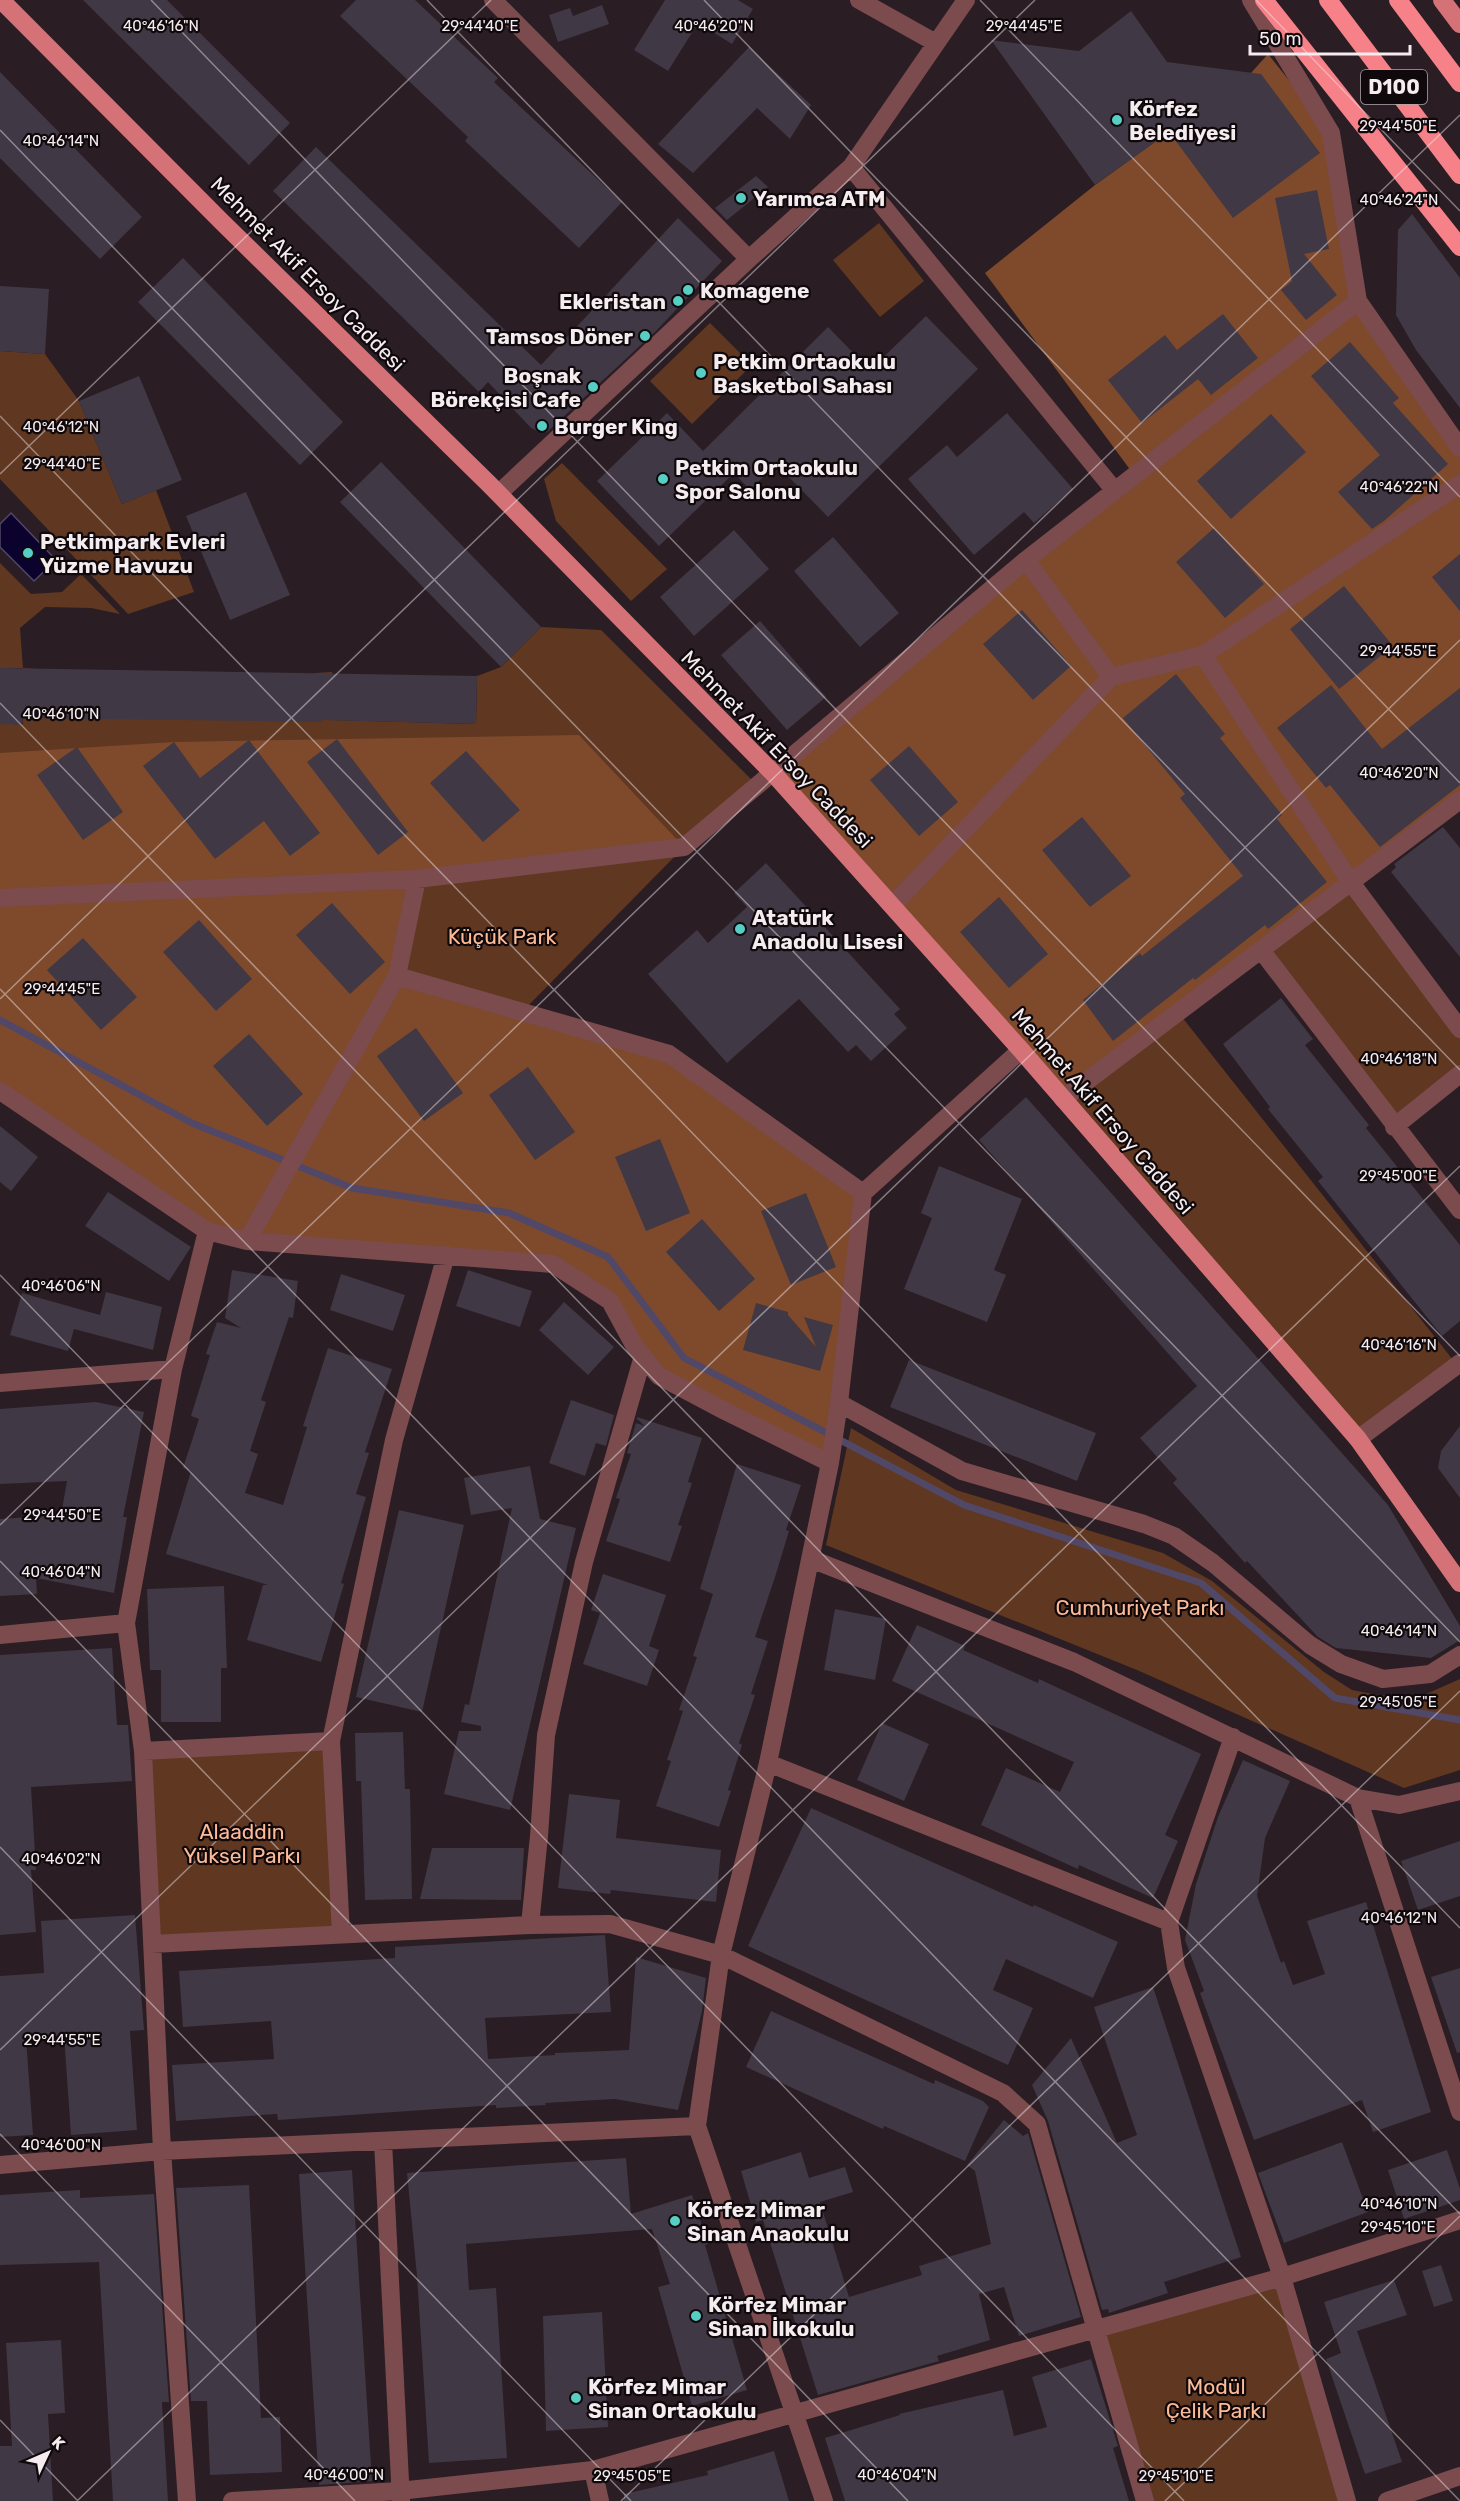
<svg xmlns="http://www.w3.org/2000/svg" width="1460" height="2501" viewBox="0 0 1460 2501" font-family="Rubik,sans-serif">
<rect width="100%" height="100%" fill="#2a1d24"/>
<path fill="#603720" d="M879,223l45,58 -44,36 -47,-57z
M710,323l42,42 -60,59 -42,-43z
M0,351l45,3 34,47 43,103 34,-14 38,102 -66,22 -128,-135z
M562,463l105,106 -36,32 -75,-80 -12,-42z
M0,563l31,31 31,-2 19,-18 39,40 -29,-6 -46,-1 -25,21 3,40 26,2 266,51v-48l17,-1v48l144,4 1,-48 24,-9 40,-40 60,3 157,156 -74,61 -162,165 -125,-36 -397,-216v-36h23v-56h-23z
M1350,881l110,148v45l-66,53 -133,-177z
M1178,1012l279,353 -99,74 -295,-340z
M851,1428l105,62 207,63 49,28 112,91 28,18 26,5 39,3 43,-19v91l-56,18 -267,-118 -311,-125z
M331,1741l10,193 -189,10 -9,-193z
M1282,2277l65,224h-202l-50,-171z"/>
<path fill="#7f4a2c" d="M1268,54l63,79 27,168 102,147v352l-397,299 -290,-326 361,-298 -149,-202 110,-88 156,-112z
M579,735l105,112 -267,32 -20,97 272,78 194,139 -33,270 -171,-87 -49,-75 -57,-37 -346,-33 -207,-140v-338l174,-11z"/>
<path fill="#0b022e" stroke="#514868" stroke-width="1.5" d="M11,513l45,47 -22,21 -34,-34v-23z"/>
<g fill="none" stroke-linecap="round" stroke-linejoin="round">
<path stroke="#514868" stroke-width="7" d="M0,1020l192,103 160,65 157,25 99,44 76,101 280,147 237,78 134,115 125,22"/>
</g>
<path fill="#403844" d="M83,0h84l123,123 -41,42z
M356,0h59l83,78 -4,4 128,120 -43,46 -114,-107 3,-4 -128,-121z
M665,0h73l15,9 -21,35 -34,-21 -30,48 -34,-21z
M602,5l7,19 -51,18 -9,-27 21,-7 3,8z
M1131,11l36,51 94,12 59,79 -87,65 -64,-86 -74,53 -104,-145 88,11z
M749,47l62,58 -21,34 -33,-31 -64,65 -35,-29z
M0,72l142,145 -42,42 -100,-101z
M316,147l225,218 137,-147 44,43 -66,70 -109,101 -6,1 -10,-5 -43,-46 -9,10 -206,-201z
M756,176l12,11 -41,33 -12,-12z
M1317,190l12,59 -25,5 33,41 -31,25 -25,-30 11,-9 -17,-83z
M1412,214l48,64v130l-44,-58 -20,-35 2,-85z
M183,258l160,164 -43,43 -162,-163z
M0,286l49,3 -4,65 -45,-3z
M1223,314l35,44 -47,37 -13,-16 -56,44 -34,-43 57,-45 12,15z
M926,316l52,53 -150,148 -52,-53 -26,26 -16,-17 -75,73 -62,-65 70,-68 36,38 125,-124 42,43z
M1350,342l49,56 -6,5 55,61 -64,57 -12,8 -34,-37 42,-37 -69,-79z
M139,376l43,104 -60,24 -43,-103z
M1007,413l66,76 -39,34 -10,-11 -50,43 -66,-76 39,-34 10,12z
M1271,414l35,38 -75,67 -34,-38z
M381,462l160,165 -40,40 -161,-165z
M246,492l44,103 -60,25 -44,-104z
M1214,528l50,56 -39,34 -49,-56z
M734,530l35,39 -75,67 -34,-39z
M833,537l66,76 -39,34 -66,-76z
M1460,554v57l-28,-34z
M1344,586l49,60 -54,43 -49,-60z
M1022,610l49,56 -38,34 -50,-56z
M760,621l66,76 -39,33 -66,-75z
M0,668l477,8 -1,48 -154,-4 1,2 -300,-4 -1,7 -22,-1z
M1176,674l49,60 -5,4 62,77 -5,4 50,63 -59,47 -3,-4 -70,55 -2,-2 -80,63 -30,-41 57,-47 2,3 101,-80 -63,-78 5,-4 -62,-76z
M1331,685l51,64 78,-61v97l-80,62 -50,-62 -4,3 -49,-60z
M337,739l71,93 -30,23 -71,-93z
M249,740l71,93 -30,23 -26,-35 -49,38 -72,-93 31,-24 26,36z
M909,746l49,56 -39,34 -49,-56z
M77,747l46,65 -40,28 -46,-65z
M466,751l54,59 -37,32 -53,-59z
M1082,817l49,59 -41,31 -48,-57z
M1443,827l17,21v109l-69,-85 5,-5 -2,-3z
M766,863l134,146 -6,5 13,14 -36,33 -15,-16 -8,7 -49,-53 -72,64 -79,-89 49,-44 11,13 39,-36 -13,-14z
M999,897l49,57 -39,34 -49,-56z
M332,903l53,59 -35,32 -54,-59z
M199,920l53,59 -36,32 -53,-59z
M83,938l54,59 -36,33 -54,-60z
M1281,998l32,41 -8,6 64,80 -3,3 94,117v76l-18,15 -124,-155 5,-4 -55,-68 2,-2 -47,-63z
M416,1028l47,65 -39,28 -47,-65z
M249,1034l54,60 -36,32 -54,-60z
M528,1067l47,65 -40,28 -46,-65z
M1026,1097l362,408 72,121v14l-29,18 -95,-10 -18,-11 -71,-76 -2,2 -72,-80 4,-4 -37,-41 57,-52 -218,-246z
M0,1126l38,31 -27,34 -11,-9z
M660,1139l30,74 -44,18 -31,-74z
M939,1166l83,33 -28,71 12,5 -19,47 -83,-33 28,-71 -11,-5z
M108,1192l83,55 -22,34 -84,-55z
M806,1193l30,74 -45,18 -30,-74z
M702,1219l53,60 -36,32 -53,-59z
M232,1270l66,11 -5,37 -4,-1 -28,83 5,2 -16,49 8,3 -13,39 38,12 24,-78 -4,-1 25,-78 64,21 -27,83 4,1 -13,41 10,3 -25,86 3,1 -23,78 -74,-22 16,-55h5l-102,-31 25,-83 -8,-3 16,-49 -8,-3 19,-61 -4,-1 11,-32 24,6 -16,-10z
M468,1270l64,21 -12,36 -64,-21z
M341,1274l64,21 -12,36 -63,-21z
M106,1292l56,15 -9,43 -79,-21 -6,22 -58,-16 12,-42 78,22z
M564,1302l50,45 -26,28 -49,-45z
M756,1303l32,9v3l28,32 -12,-30 29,8 -13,46 -77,-21z
M909,1360l187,73 -19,48 -187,-74z
M571,1400l43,15 -8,31 -10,-3 -11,33 -36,-13z
M96,1402l48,10 -21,105h4l-13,76 -78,-15 1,16 -37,2v-77l61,-4 6,-34 -67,3v-75z
M637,1417l65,21 -14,44 4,1 -14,42 4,1 -12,36 -64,-21 14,-42 -4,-1 15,-44 -4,-1 9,-30 9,3 -8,-7z
M1460,1426v72l-22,-30 3,-17z
M737,1464l64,21 -15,45 3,1 -13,43 -21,63 13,4 -17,53 4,1 -16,48 3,2 -14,45 3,1 -12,36 -63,-21 15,-45 -4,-1 16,-49 -4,-1 18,-53 -4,-1 20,-62 -13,-5z
M530,1466l10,53 36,9 -66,282 -66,-16 15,-63h22v-5l-20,-4 4,-18 4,1 43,-197 -41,7 -7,-37z
M399,1510l65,15 -42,187 -66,-15z
M603,1574l63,21 -17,51 10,4 -12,36 -64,-22 17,-51 -9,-3z
M224,1586l3,82h-6v54h-60v-52h-11l-3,-81z
M835,1609l51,10 -11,61 -51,-10z
M917,1625l48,21 -2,4 75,33 1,-4 162,75 -36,81 13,6 -25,57 -74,-33 -1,4 -97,-44 25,-57 54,24 14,-30 -182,-81z
M112,1648l5,77h11l4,56 -101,6 5,83h-5l5,62 -36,3v-280z
M882,1723l47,21 -25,57 -47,-21z
M403,1732l2,57h5l2,110 -47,1 -4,-119h-5l-1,-48z
M1243,1760l47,21 -25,57 -8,58 24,67 3,-2 9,24 32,-11 -18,-53 59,-19 65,210 -58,20 -11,-32 -108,40 -54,-147 4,-2 -19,-51 11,-56 22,-67z
M569,1794l51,6 -4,38 105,12 -5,52 -105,-12 -1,4 -52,-6z
M811,1808l222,99 1,-2 84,37 -25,56 -87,-39 -13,31 40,18 -25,57 -260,-119z
M1460,1841v55l-42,14 -17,-49z
M432,1848h92l-3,52 -101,-1z
M135,1915l9,115 -14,1 7,99 -66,5 -7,-100 -38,3 7,97 -33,2v-161l44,-3 -3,-52z
M605,1935l6,77 -126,6 3,41 67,-4v-2l74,-3 7,-93 70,21 -4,33 -24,99 -63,-11 -70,4 1,2 -50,3v-3l-218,15 -1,-6 -101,7 -4,-56 102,-6 -3,-38 -88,6 -4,-56 216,-13v-11z
M1460,1968v84l-3,1 -26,-76z
M1153,1987l88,270 -77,25 4,11 -59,20 -1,-4 -6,1 -54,-189 -16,-36 39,-47 46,105 20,-8 -43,-128z
M771,2011l163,73 1,-4 48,21 6,6 -24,54 -81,-35 -1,3 -137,-62z
M1004,2120l19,16 5,-3 53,184 -62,19 -15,-49 -25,7 11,46 -53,16 2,5 -121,34 -55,-175 -7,2 -15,-51 60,-19 8,26 36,-11 8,25 -33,10 29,95 73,-22 -3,-9 72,-22 -16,-73 -8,-6z
M1342,2142l26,70 -84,31 -26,-70z
M1447,2150l13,39v11l-56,19 -16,-49z
M626,2158l5,56 61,-19 16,49 -3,1 42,145 -55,16 -34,-119 12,-3 -18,-55 -186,15 3,46 27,-2 11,170 -78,5 -12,-187 -10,-103z
M352,2170l20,311 -53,4 -20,-311z
M249,2185l12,233 19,-1 2,55 -72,3 -3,-74h-16l-15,-213z
M80,2190v8l74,-4 15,208h-7l6,99h-55l-14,-239 -99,3v-70z
M1441,2265l12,36 -19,6 -12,-36z
M1394,2280l13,35 -50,16 45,131 -37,12 -39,-115 15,-6 -17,-51z
M602,2312l6,115 -62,4 -3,-115z
M61,2340l4,73 -17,1 5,87h-53v-55h12l-6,-103z
M1091,2359l27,87 -5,2 16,53h-284l-20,-63 75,-23 -1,-1 104,-24 11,46 33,-9 -15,-50z
M774,2451l15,50h-165v-7l84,-19 -1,-4z"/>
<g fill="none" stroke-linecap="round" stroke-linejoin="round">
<path stroke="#7b4b4d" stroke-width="18" d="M493,0l256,259
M859,0l77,43
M1251,0l80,133 27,168 102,147
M851,167l264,324
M1460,484l-257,171 147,226 110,148
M499,493l250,-234 102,-92 115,-167
M1026,560l85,117
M0,898l417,-19 267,-32 342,-287 332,-259
M893,905l218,-228 92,-22
M1261,950l199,260
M397,976l272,78 194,139
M0,1091l207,140 40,10 306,23 57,37 25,46 24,29 66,35 105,52
M1063,1099l397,-299
M1394,1127l66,-53
M247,1241l150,-265 20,-97
M0,1383l173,-14
M839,1403l123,68 182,53 30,12 39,27 97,82 31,19 42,15 47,-5 30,-19
M1358,1439l102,-76
M811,1559l263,103 284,136 41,7 61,-14
M0,1635l126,-12
M1233,1737l-64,185 7,46 106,309 65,224
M143,1751l188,-10
M768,1763l401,159
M1358,1798l102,314
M530,1925l9,-89 7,-101 38,-173 59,-206
M341,1934l-10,-193 63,-301 52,-185
M152,1944l378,-19 80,-1 111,31 282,138 34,31 108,377
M383,2141l18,360
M0,2165l162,-14 535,-25
M593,2470l7,31
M187,2501l-25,-350 -19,-400 -17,-128 47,-254 34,-138
M232,2501l167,-10 194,-21 689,-193 178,-57
M824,2501l-127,-375 24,-171 47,-192 62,-300 9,-60 24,-210 158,-143
M1387,2501l73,-25"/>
<path stroke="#d47277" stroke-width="18" d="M1,0l221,222 267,262 284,289 248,277 337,389 102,144
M1442,0l18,24"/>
<path stroke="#f78188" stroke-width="18" d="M1264,0l196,247
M1328,0l132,175
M1398,0l62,83"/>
</g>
<path fill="none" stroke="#f5ecf0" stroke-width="1.5" stroke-opacity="0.45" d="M151,0l1309,1356M427,0l1033,1070M704,0l756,783M980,0l480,497M1256,0l204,211M0,130l1460,1512M0,416l1460,1512M0,474l491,-474M0,703l1460,1511M0,989l1460,1512M0,999l1035,-999M0,1275l1184,1226M0,1525l1460,-1410M0,1561l908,940M0,1847l631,654M0,2050l1460,-1410M0,2134l355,367M0,2420l78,81M77,2501l1383,-1335M621,2501l839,-810M1165,2501l295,-285"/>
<g fill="#56cec4" stroke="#0f090c" stroke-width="2">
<circle cx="1117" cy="120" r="6"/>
<circle cx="741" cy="198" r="6"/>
<circle cx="688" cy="290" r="6"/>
<circle cx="678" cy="301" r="6"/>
<circle cx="645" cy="336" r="6"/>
<circle cx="701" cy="373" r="6"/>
<circle cx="593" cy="387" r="6"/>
<circle cx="542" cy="426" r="6"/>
<circle cx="663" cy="479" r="6"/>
<circle cx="28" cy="553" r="6"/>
<circle cx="740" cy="929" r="6"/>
<circle cx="675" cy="2221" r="6"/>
<circle cx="696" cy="2316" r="6"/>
<circle cx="576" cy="2398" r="6"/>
</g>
<g text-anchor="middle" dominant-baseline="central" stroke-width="4.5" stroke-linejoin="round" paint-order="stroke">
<rect fill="#0f090c" stroke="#b0a8ac" stroke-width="1.5" x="1361" y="70" width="66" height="34" rx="4.5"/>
<g font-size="20" font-weight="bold" fill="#f5ecf0">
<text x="1394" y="87">D100</text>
</g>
<g font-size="21" font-weight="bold" fill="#f5ecf0" stroke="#0f090c" text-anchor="start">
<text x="1129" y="108">Körfez<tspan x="1129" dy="24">Belediyesi</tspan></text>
<text x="753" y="198">Yarımca ATM</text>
<text x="700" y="290">Komagene</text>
<text x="666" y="301" text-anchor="end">Ekleristan</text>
<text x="633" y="336" text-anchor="end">Tamsos Döner</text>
<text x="713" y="361">Petkim Ortaokulu<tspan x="713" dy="24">Basketbol Sahası</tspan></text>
<text x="581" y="375" text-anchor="end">Boşnak<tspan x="581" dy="24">Börekçisi Cafe</tspan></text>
<text x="554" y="426">Burger King</text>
<text x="675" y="467">Petkim Ortaokulu<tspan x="675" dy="24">Spor Salonu</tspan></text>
<text x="40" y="541">Petkimpark Evleri<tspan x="40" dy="24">Yüzme Havuzu</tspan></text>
<text x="752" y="917">Atatürk<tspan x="752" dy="24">Anadolu Lisesi</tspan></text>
<text x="687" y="2209">Körfez Mimar<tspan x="687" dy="24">Sinan Anaokulu</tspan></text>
<text x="708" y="2304">Körfez Mimar<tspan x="708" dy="24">Sinan İlkokulu</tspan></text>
<text x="588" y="2386">Körfez Mimar<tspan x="588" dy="24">Sinan Ortaokulu</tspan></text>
</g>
<g font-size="21" fill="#f5ecf0" stroke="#0f090c">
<text transform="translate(308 274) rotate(45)">Mehmet Akif Ersoy Caddesi</text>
<text transform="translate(777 749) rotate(46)">Mehmet Akif Ersoy Caddesi</text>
<text transform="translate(1103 1111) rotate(49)">Mehmet Akif Ersoy Caddesi</text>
</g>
<g font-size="21" fill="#fdba96" stroke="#0f090c">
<text x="502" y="936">Küçük Park</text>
<text x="1140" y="1607">Cumhuriyet Parkı</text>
<text x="242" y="1831">Alaaddin<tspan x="242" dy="24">Yüksel Parkı</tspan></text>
<text x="1216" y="2386">Modül<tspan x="1216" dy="24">Çelik Parkı</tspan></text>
</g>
</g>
<g font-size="15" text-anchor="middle" fill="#f5ecf0" stroke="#0f090c" stroke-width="4.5" stroke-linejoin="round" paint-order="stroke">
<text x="480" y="31">29°44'40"E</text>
<text x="1024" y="31">29°44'45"E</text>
<text x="161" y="31">40°46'16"N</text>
<text x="714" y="31">40°46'20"N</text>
<text x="1398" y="131">29°44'50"E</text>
<text x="61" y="146">40°46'14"N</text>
<text x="1399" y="205">40°46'24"N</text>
<text x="61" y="432">40°46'12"N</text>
<text x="62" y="469">29°44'40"E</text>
<text x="1399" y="492">40°46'22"N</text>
<text x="1398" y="656">29°44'55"E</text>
<text x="61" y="719">40°46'10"N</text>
<text x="1399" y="778">40°46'20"N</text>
<text x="62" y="994">29°44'45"E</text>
<text x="1399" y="1064">40°46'18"N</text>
<text x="1398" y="1181">29°45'00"E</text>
<text x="61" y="1291">40°46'06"N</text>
<text x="1399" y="1350">40°46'16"N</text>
<text x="62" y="1520">29°44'50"E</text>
<text x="61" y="1577">40°46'04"N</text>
<text x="1399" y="1636">40°46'14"N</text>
<text x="1398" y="1707">29°45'05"E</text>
<text x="61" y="1864">40°46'02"N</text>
<text x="1399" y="1923">40°46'12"N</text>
<text x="62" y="2045">29°44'55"E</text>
<text x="61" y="2150">40°46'00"N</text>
<text x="1399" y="2209">40°46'10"N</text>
<text x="1398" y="2232">29°45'10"E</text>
<text x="344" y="2480">40°46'00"N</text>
<text x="897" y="2480">40°46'04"N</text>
<text x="632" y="2481">29°45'05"E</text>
<text x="1176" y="2481">29°45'10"E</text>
</g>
<g transform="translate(48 2453) rotate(46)" stroke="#0f090c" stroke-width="4.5" paint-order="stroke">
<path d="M0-4.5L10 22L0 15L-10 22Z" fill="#f5ecf0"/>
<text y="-9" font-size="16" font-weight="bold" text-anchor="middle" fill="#f5ecf0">K</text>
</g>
<path d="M1250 45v9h160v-9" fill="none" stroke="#f5ecf0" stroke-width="3"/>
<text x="1259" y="45" font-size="18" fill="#f5ecf0" stroke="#0f090c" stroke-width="4.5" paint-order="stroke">50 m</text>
</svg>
